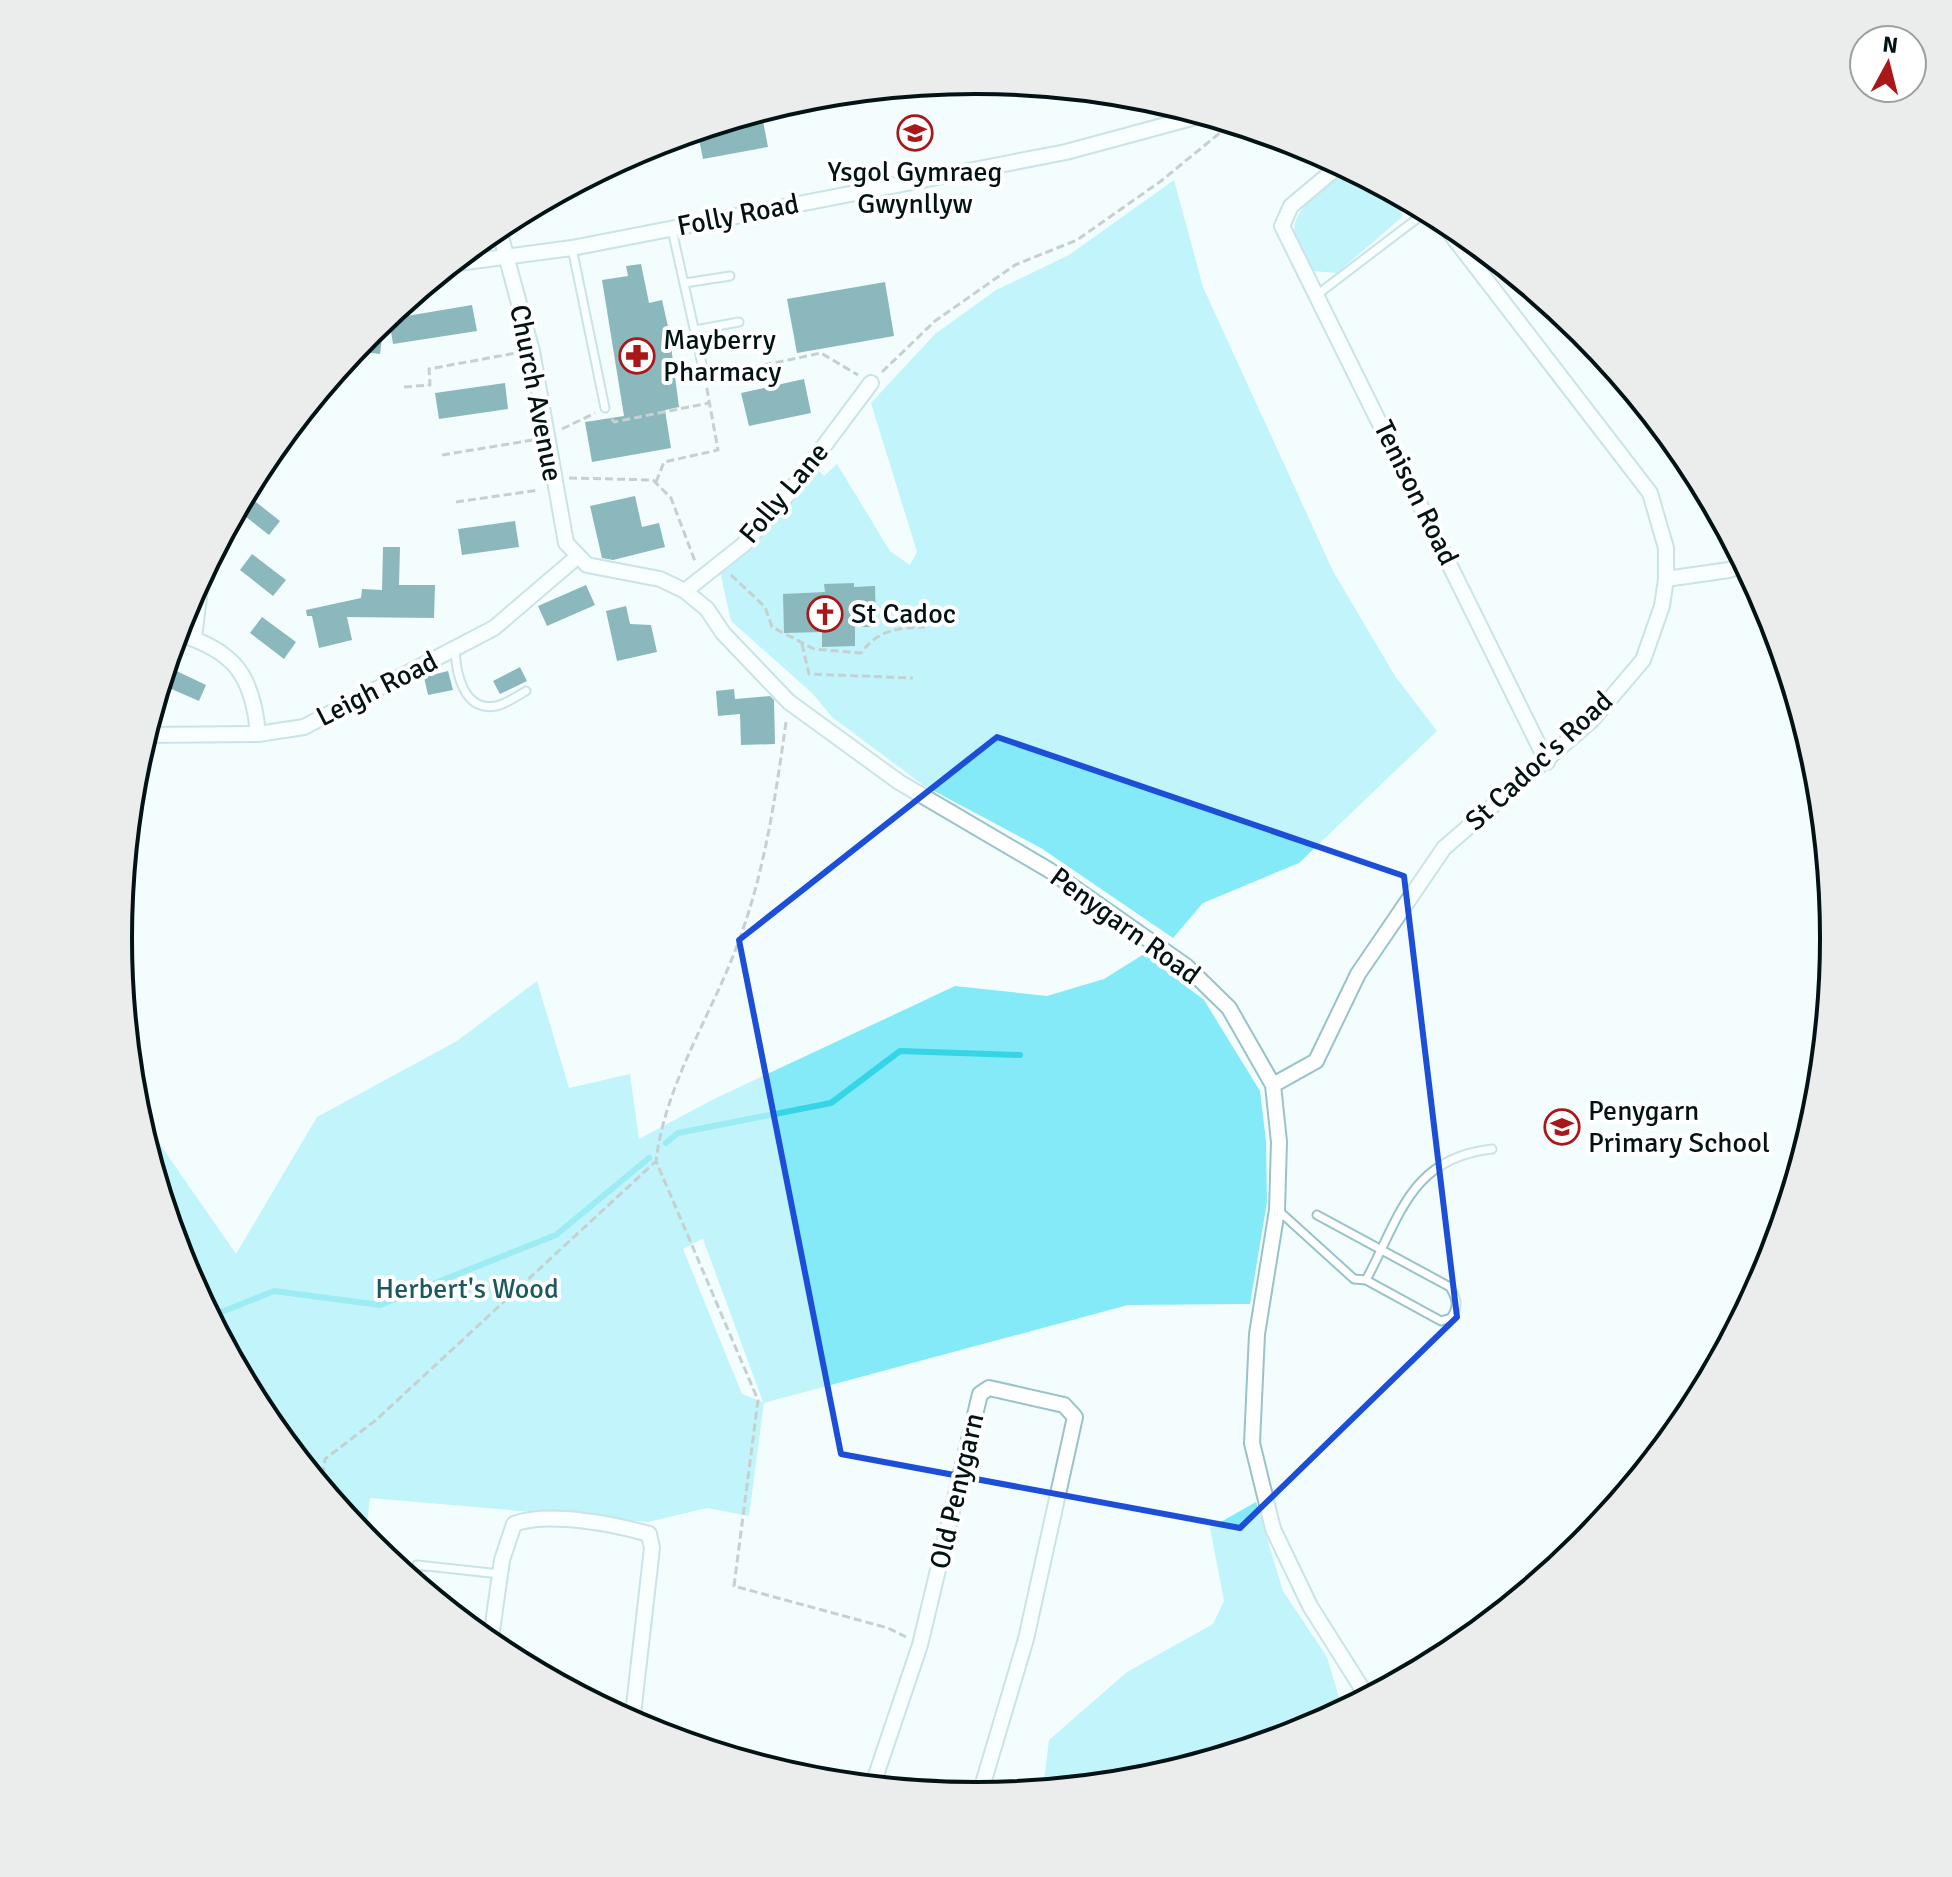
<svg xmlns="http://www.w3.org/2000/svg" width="1952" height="1877" viewBox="0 0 1952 1877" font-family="Signika,sans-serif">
<rect width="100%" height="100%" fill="#f4fdfe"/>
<path fill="#84eaf8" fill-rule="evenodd" d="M1350,170c21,11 53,20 52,47l-65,56 -25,-2c-6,-11 -14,-23 -17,-35 -7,-29 36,-51 55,-66z
M1174,180l29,107 130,284 62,105 42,55 -138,132 -96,40 -30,35 -132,-90 -118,-63 -91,-68 -19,-23 -82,-73 -11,-49 59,-54 39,-48 6,6 13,-12 53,87 20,14 7,-13 -46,-149 64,-69 61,-44 73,-35z
M1144,954l60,46 56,91 6,50 1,61 -17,102 -122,1 -364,98 -15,113 -42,-8 -59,14 -278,-24 -5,43 -103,-126 -79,-148 -45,-147 10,7 88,127 81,-137 140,-76 80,-60 32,107 61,-14 9,65 73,-39 243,-114 92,10 57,-17zM702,1239h1l60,163 -21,-8 -59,-145z
M1256,1502l27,89 44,66 16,54 -39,21 -161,49 -100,9 6,-50 78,-68 86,-48 11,-23 -14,-73z"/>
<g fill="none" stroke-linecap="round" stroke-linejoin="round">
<path stroke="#34d5e7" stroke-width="6" d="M666,1143l12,-10 153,-30 69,-52 120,4
M209,1317l65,-26 106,14 176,-70 93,-77"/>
</g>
<path fill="#0a646e" d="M763,121l5,26 -65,12 -4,-20 26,-5 -1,-5z
M641,264l8,39 13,-3 7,31 9,-2 2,16 -9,1 8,61 -14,3 6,38 -79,14 -7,-40 39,-6 -22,-136 26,-4 -2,-10z
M885,282l9,54 -97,17 -10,-54z
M472,305l5,26 -84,13 -4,-25z
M365,336l17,2 -2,16 -27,-3z
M804,379l7,34 -62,13 -8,-33z
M505,383l3,26 -69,10 -4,-26z
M247,495l33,26 -11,14 -32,-25z
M635,496l7,31 17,-4 6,24 -52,13 -11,-2 -12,-52z
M515,521l4,26 -57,8 -4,-26z
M383,547h17l-1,38h36l-1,33 -87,-1 5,23 -33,8 -7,-32h-5l-1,-6 55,-12 1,-9 20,1z
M252,554l34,26 -13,16 -33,-26z
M854,583v4l21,-1 1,41h-21v19l-33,1v-15l-38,1 -1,-39 42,-2 -1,-8z
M586,585l9,20 -48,21 -9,-20z
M626,606l4,18 21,1 6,27 -40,9 -11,-50z
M262,617l34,25 -12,17 -34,-26z
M166,666l40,19 -7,16 -39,-17z
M520,667l7,14 -27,13 -7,-13z
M448,671l5,19 -25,5 -4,-18z
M734,689l1,10 35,-3 4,4 1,44 -34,1 -1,-31 -22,2 -2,-25z"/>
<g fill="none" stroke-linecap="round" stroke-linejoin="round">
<defs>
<path id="service" d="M672,230l32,143
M572,248l33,160
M685,283l45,-7
M1318,294l109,-83
M695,330l44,-8
M455,650c1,22 8,62 41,56 10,-2 21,-10 30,-15
M1279,1211l75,68 12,1c34,-63 44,-122 126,-131
M1317,1215l133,72c7,12 9,19 1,31l-10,3 -75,-41
M414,1583l3,-18 83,9"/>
<path id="minor" d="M1340,165l-49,41 -9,20 265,536
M498,226l34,125 34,192 21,22 73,14 25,12 22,18 16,24 66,69 110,80 150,88 137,96 43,42 44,77 6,57 -2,68 -20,124 -5,109 21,86 37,77 51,81 2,13
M451,264l121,-16 494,-96 137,-37
M1666,579l63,-9 16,-6
M685,591l58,-46 45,-51 83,-111
M176,633c58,17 77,42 82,101
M194,638l8,-65
M145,735l113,-1 46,-7 190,-99 83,-71
M1273,1085l43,-24 42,-87 86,-126 148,-128 51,-60 19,-54 4,-27v-31l-16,-55 -213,-277
M490,1645l12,-85 12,-36c34,-13 100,0 135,10l3,14 -20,175
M872,1787l48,-142 60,-251 9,-6 75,17 11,12 -49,222 -47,158"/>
</defs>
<use href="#service" stroke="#98c3c9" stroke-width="11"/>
<use href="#minor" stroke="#98c3c9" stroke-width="18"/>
<path stroke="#8e9a9c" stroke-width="3" stroke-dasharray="8 4" stroke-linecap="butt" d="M882,372l53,-51 80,-56 62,-25 84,-59 71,-58
M717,375l104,-22 37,22
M404,387l26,-2 -1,-16 87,-16
M612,419l2,3 95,-19
M562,429l33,-16
M442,455l91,-15
M569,478l84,2 18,18 25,66
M656,482l8,-20 54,-12 -12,-66
M456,502l83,-12
M731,575l34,32 7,20 42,22 47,4c17,-23 35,-25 64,-26
M802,644l7,30 104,4
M786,722c-10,71 -20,142 -44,210 -26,77 -76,147 -86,229l102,239 -24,186 154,42 18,9
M321,1487l4,-28 51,-39 279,-258"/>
<use href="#service" stroke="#fff" stroke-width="7"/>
<use href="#minor" stroke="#fff" stroke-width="14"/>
</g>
<path d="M0 0H1952V1877H0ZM997,737l407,139 53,441 -217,211 -399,-74 -102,-514z" fill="#f4fdfe" fill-opacity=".55" fill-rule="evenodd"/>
<path fill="none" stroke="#1d4ed8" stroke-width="6" stroke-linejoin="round" d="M997,737l407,139 53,441 -217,211 -399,-74 -102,-514z"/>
<defs>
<symbol id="school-ring" viewBox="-11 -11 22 22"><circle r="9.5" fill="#fff" stroke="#aa171a" stroke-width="1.5"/><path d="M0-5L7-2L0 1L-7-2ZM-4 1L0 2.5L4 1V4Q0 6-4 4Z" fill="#aa171a"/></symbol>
<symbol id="pharmacy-ring" viewBox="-11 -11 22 22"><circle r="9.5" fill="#fff" stroke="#aa171a" stroke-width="1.5"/><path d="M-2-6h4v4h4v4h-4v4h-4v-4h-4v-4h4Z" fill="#aa171a"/></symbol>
<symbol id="church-ring" viewBox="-11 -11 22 22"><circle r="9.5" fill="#fff" stroke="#aa171a" stroke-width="1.5"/><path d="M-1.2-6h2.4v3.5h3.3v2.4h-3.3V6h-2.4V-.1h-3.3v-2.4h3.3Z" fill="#aa171a"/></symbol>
</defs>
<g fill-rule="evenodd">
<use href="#school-ring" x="895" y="113" width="40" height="40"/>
<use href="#pharmacy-ring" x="617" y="336" width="40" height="40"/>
<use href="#church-ring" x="805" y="594" width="40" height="40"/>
<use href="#school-ring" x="1542" y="1107" width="40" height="40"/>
</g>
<g text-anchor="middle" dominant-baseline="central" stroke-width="8" stroke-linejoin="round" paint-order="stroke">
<g font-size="28" fill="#031315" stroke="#fff" text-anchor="start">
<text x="915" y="172" text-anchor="middle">Ysgol Gymraeg<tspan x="915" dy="32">Gwynllyw</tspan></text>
<text x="663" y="340">Mayberry<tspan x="663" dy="32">Pharmacy</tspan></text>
<text x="851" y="614">St Cadoc</text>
<text x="1588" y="1111">Penygarn<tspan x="1588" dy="32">Primary School</tspan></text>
</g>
<g font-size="28" fill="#031315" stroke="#fff">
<text transform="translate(738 215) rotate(-11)">Folly Road</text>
<text transform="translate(536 393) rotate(79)">Church Avenue</text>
<text transform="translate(784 493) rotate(-50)">Folly Lane</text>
<text transform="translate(1416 493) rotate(64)">Tenison Road</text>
<text transform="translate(377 689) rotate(-27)">Leigh Road</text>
<text transform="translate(1539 761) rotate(-43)">St Cadoc's Road</text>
<text transform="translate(1125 926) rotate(36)">Penygarn Road</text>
<text transform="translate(957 1491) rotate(-77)">Old Penygarn</text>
</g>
<g font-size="28" fill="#1b5961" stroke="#fff">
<text x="467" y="1289">Herbert's Wood</text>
</g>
</g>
<path d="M0 0H1952V1877H0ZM132 938a844 844 0 1 1 1688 0a844 844 0 1 1-1688 0Z" fill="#ebecec" fill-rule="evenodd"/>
<path fill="none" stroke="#031315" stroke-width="4" d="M132 938a844 844 0 1 1 1688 0a844 844 0 1 1-1688 0Z"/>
<g transform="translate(1888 64) rotate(7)"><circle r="38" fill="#ffffff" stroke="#9aa1a1" stroke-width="2"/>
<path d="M0-6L14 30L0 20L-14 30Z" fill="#aa171a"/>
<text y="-12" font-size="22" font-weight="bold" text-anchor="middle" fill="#031315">N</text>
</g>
</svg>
